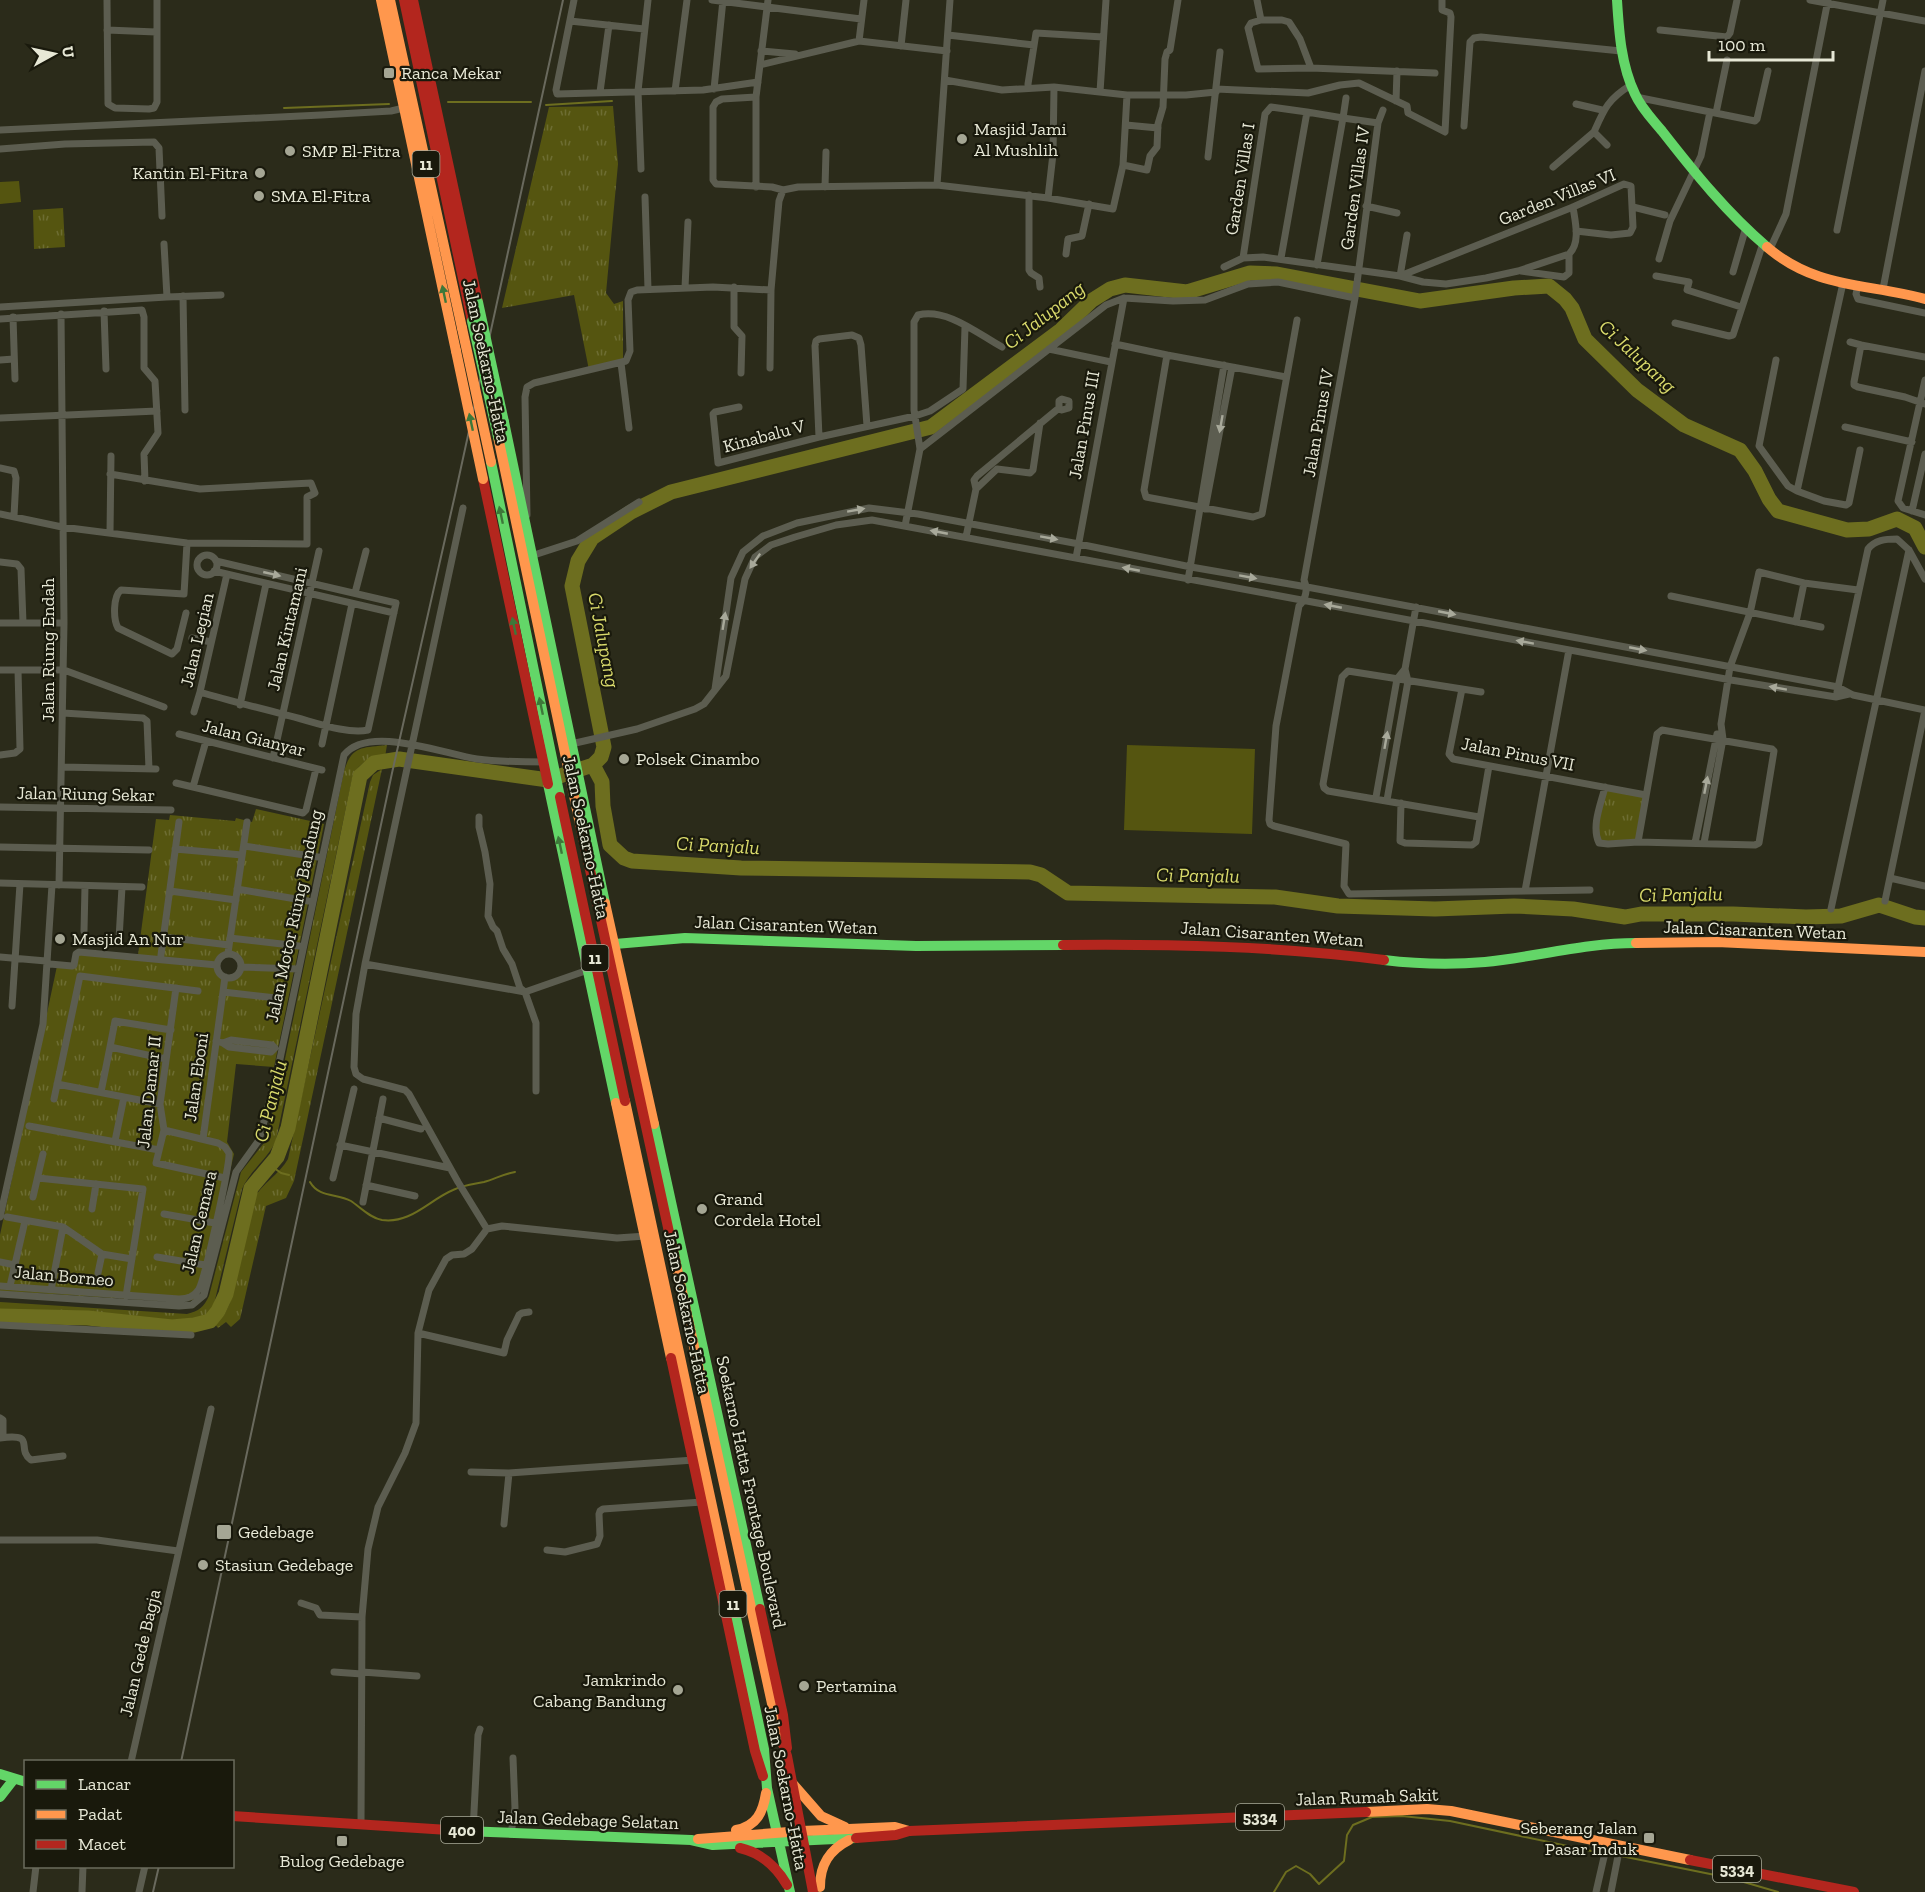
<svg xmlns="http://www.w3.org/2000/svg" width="1925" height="1892" viewBox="0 0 1925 1892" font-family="'Zilla Slab',serif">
<defs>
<pattern id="grass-tufts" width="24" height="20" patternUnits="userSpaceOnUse" patternTransform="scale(1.5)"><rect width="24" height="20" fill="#555510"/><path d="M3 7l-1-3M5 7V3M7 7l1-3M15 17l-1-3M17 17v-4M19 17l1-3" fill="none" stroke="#6d6d32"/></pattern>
</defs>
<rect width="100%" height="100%" fill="#2b2b1a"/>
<path fill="url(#grass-tufts)" d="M613,106l5,58 -12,129 8,11 9,-3v60l-34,9 -15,-75 -72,13 47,-201z
M63,208l2,39 -31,2 -1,-39z
M387,745l-2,12c-16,1 -23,4 -32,17l-77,366c-7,18 -26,30 -34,49l-29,119c-10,12 -19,15 -34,15l-179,-11v-10l187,12c12,-3 17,-7 22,-18l32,-124 23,-29 5,-16 15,-63 60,-293c8,-26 19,-23 43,-26z
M382,769l-88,412 -8,17 -20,8 -26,113 -9,8 -5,-5 -8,6 -4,-5 10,-8 6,-12 23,-103c8,-16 26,-25 35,-41l82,-377 3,-7z
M1606,789l38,6 -8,46 -28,2 -8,-2 -2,-21z
M256,809l68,15 -29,143 -52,-3c-2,-10 -10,-14 -20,-11l-8,10 -77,-8 18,-136 13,1 1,-5 65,6 1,-3 16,4z
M80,954l135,13 6,10c9,5 17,2 22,-8l51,2 -20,96 -38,-3 -9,78 7,12 -32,136 -9,10 -14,2 -179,-11v-56l57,-269 19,2 1,-12z"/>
<path fill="#555510" d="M19,181l2,21 -21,2v-22z
M1127,745l128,4 -3,85 -128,-4z
M118,1027l31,5 -3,18 -30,-6z"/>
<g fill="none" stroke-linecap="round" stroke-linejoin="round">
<path stroke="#6d6e1f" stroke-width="2" d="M448,102h83
M546,105l66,-4
M284,108l105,-4
M270,1165l11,8 8,2
M310,1182c9,16 27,11 41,19 9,6 19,17 31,19 29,4 47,-20 71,-30 10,-5 21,-6 31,-8 11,-3 19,-8 31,-10
M1621,1856l109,22 48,14
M1274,1892l12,-20 10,-6 14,8 9,10 25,-23 3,-26 6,-10 19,-8 30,-1 48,5 165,35"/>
<path stroke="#6d6e1f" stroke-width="15" d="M593,765l9,17 1,24 7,39 14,13 8,3 109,7 289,4 11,3 27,18 207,4 63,9 97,3 79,-3 59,3 52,8 16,-3h92l73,3 35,-1 38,-11 36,12 10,1
M0,1316l88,2 84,9 22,-2 16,-4 8,-10 8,-17 25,-106 26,-31 11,-29 72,-352 14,-13 25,-4 149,21 45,-15 8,-8 3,-10 -32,-161 6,-25 14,-23 39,-26 40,-20 260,-65 130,-97 30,-29 19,-12 15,-4 62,7 63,-19 27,1 143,27 94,-13 35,-2 16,13 7,9 13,31 52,51 47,35 56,25 15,21 14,28 9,12 69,19 22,-1 28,-10 18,9 10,19"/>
<path stroke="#5c5d50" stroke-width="7" d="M107,0l1,104 7,4 34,1 5,-1 3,-6v-102
M574,0l-18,90 1,4 146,-4 55,-8
M712,0l149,19
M1257,0l4,20h21l7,2 11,17 11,29 124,5
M1810,0l115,21
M1261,20l-10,3 -3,5 10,41 53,-1
M570,21l74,8
M107,30l49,2
M1660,30l67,7 3,-4 7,-33
M948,35l86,10
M859,41l5,-41
M901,46l5,-46
M761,51l34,3
M760,65l99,-24 88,10
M945,80l57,10 52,-3 73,8h59l30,-3
M1028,84l8,-51 67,4
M714,89l9,-89
M1216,89l92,4 32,-8 19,-2 48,23 1,7 37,19 6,-115 -1,-4 -8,-3v-10
M675,91l12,-91
M600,92l9,-67
M1100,92l6,-92
M756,97l-34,2 -6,3 -3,5v73l3,4 56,3 11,3 15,-3 139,-2 111,13 65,11 10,-44 24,5 3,-14 7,-9 1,-23 5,-17 2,-48 2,-7 3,-2 8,-50
M1636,97l119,24 2,-2 11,-48
M1346,98l-3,20 35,5
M1396,101l1,-30
M1576,104l26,6
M1383,110l-5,13 -23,175 -51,282c4,9 2,19 -5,26l-23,120 -7,94 1,4 4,2 72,18 -2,42 5,8 241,-4
M1716,113l11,-53
M1126,125l32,3
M1464,126l6,-84 4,-4 7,-1 140,14
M0,130l321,-15 70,-4 13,-3
M1607,145l-13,-13c10,-23 14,-33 37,-47
M0,149l65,-5 89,-2 5,6 3,68
M1208,157l12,-105
M1123,165l4,-70
M1553,167l41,-35
M641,169l-3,-78 10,-91
M937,185l13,-185
M756,187v-90l12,-97
M825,187l1,-35
M1029,195v75l2,3 8,5 1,9
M645,197l3,92
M1048,198l5,-44 1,-67
M1366,206l31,7
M1633,207l32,8
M1837,230l46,-230
M164,244l3,53
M1770,249l16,-35 42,-214
M1066,254l2,-15 14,-3 7,-32
M1243,258l22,-144 6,-7 36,5
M1281,258l26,-146 36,6 -26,147
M1659,259l11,-38 31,-65 9,-44
M1224,267l19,-9 20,-1 137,19 23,6 23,2 40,-6 32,-7 51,-17c12,-11 6,-33 4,-47
M1521,271l43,6 5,-4v-19
M1733,272l13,-45
M1400,276l173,-69 51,-23 7,2 2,41 -3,6 -19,2 -35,-4
M1400,276l7,-41
M1656,276l33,6 -2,8 54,17
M1843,283l-46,208 27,10 22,4 3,-2 11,-53
M1858,285l-2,9 2,5 67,14
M734,287v40l8,9 -1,37
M685,288l3,-66
M1883,289l42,-218
M183,296l2,114
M0,307l167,-10 54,-2
M104,311l2,58
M13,317l2,62
M0,319l142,-9 2,7v51l11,13 3,52 -14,21 1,27
M1675,323l54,13 4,-1 30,-92
M1850,342l11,3
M1115,344l52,11
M1049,349l62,13
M1925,357l-64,-12 -7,37v3l4,2 47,10 20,7
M0,360l14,-1
M1776,360l-17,86 29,40 9,5
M621,363l8,65
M770,368l1,-78 8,-89 4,-11
M1286,377l-119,-22 -23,135 2,7 107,20 9,-3 35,-194
M1925,380l-27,121 5,7 22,7
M739,407l-24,5 -2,2 5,49 101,-26 96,-21 15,-5 33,-22 2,-62
M0,418l157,-7
M1845,427l67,15
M819,437l-4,-91 1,-5 3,-2 33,-4 7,3 2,7 6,81
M920,449l186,-144 18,-7 49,3 32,-1 43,-16 30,-2 77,16
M0,468l14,3 2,7 -2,38
M976,489l-2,-9 3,-4 82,-68v-7l3,-2 7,2v7l-7,2 -3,-2
M463,508l-98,456 -9,50 -2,53 2,7 7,5 42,11 4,4 49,88 29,47
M1205,509l27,-142
M1912,511l13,-57
M0,514l62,13 125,16 120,1v-47l8,-4 -4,-10 -111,6 -90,-15
M527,515l-2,-118 2,-10 7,-4 92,-22 4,-10 -2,-51 3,-8 6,-2 76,-3 58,3
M905,526l15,-77 -6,-39v-88l4,-7c30,-7 60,19 84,32
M110,533l1,-77
M966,537l10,-48 21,-20 33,4 3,-3 7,-47
M197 565a10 10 0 1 1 20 0a10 10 0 1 1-20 0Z
M531,556l46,-15 62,-39
M1076,558l48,-260
M0,562l17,2 4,5 2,54
M214,571l180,42
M1188,580l36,-215
M355,593l11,-42
M1671,596l150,31
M186,613l-9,36 -5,5 -54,-26c-5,-9 -5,-32 3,-38l63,4 3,-51
M1796,622l8,-39
M0,623h64
M192,638l19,4
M0,670h64l100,37
M715,689l16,-111 12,-26 20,-16 34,-13 72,-15 49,6 161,30 112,23 116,20 531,100 15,8 72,15
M1462,689l19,3
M200,692c29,9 57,15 86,23 23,5 60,20 82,15l28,-127 -180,-42
M1837,692l31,-143c7,-9 17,-10 29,-10l12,11 16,29
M240,705l26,-121
M194,712l6,-20 27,-118
M63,713l80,5 4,3 2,48
M1662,730l110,19 2,2 -15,92 -4,2 -117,-3 19,-108z
M179,734l143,36
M322,744l30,-140
M571,744l66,-15 58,-20 9,-5 22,-28 19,-97 10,-22 16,-12 24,-8 41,-12 36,-5 859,160 105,17 13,-3
M0,755l15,-2 5,-4 -2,-79
M273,758l46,-207
M62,767l94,2
M176,783l127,30 3,-3 10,-41
M193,787l13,-46
M1605,787c-4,17 -14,39 -6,56l9,1 30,-2
M1376,797l21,-118 8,-10
M1387,800l21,-119 -3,-12 11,-62
M1401,803l-1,38 5,2 67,2 4,-3 13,-76
M0,807l171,3
M479,817v10l6,25 5,32 -2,32 5,11 4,4 6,18 9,15 8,24 5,4 11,31v68
M1479,817l-151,-26 -4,-3 -1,-4 19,-107 6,-6 114,18 -13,65 4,5 193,36
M1695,843l22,-109
M1704,843l19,-104 -2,-15 9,-57 20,-54 9,-41 45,11 54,7
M244,846l74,11
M0,847l149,3
M175,849l67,6
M1890,878l35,8
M0,883l142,4
M59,885l5,-262 -3,-309
M237,889l71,12
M170,891l66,9
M1525,891l44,-241
M1885,901l40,-191
M1831,909l78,-359
M84,931l1,-45
M164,937l65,8
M230,938l69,8
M119,939l3,-52
M228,953l19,-131
M217 966a12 12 0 1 1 24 0a12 12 0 1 1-24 0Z
M161,955l18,-133
M0,957l46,4 4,3 22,2 2,-1 2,-11 3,-2 138,13
M365,964l160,28 63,-22
M241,967l57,2
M176,988l-16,116 4,26 -8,33 69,15
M223,992l53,6
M12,1006l8,-122
M216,1041l7,2 8,-3 41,5 3,3 -4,4 -42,-5 -6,-4
M166,1059l-56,-12 5,-26 56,9
M57,1084l103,20
M101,1092l9,-45
M54,1099l26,-123 118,15
M379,1118l42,11
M29,1126l130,24
M203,1139l22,-162
M115,1141l9,-44
M340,1145l110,23
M38,1178l105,11 -17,107
M333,1178l21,-89
M366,1185l49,11
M33,1197l10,-43
M363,1202l20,-103
M92,1209l4,-25
M164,1214l51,9
M0,1217l43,-193 9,-139
M7,1217l56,10 39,27 30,5
M487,1229l15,-3 115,12 29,-2
M157,1257l48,8
M0,1262l15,3
M98,1273l4,-19
M0,1286l179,13c8,0 15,-2 20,-10 6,-11 31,-124 30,-136l-4,-6 -7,-4 -54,-13
M10,1286l15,-65
M51,1290l12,-63
M0,1294l179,12 13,-1 12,-10 32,-123 23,-32 18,-67 67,-318c24,-31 100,-1 133,4 23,3 46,3 69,3
M0,1325l191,10
M418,1333l86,20 3,-13 12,-25 3,-2 7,-1
M0,1418l3,2v17
M0,1438c38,-5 15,10 31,22l32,-4
M471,1472l38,1 185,-13
M504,1524l5,-51
M0,1540h97l81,11
M547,1550l18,2 32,-8 3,-8 -1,-22 1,-3 3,-2 99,-7
M301,1603l15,5 4,7 42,2
M334,1672l28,2
M362,1672l55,4
M131,1762l80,-353
M361,1825l1,-208 6,-68 10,-42 27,-54 11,-30 2,-90 11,-43 17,-31 6,-4 12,-1 8,-5 15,-20
M473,1831l5,-96 2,-6
M511,1834l4,-26 -2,-50
M33,1892l3,-26
M82,1892l1,-26
M139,1892l6,-26
M1596,1892l11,-48
M1611,1892l9,-46"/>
<path stroke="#63d668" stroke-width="10" d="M1617,0c2,32 4,65 18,94 6,14 18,26 27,37 32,41 65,82 105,116
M504,422l101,481
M491,462l69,335
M548,784l68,319
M615,944l70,-6 231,8 147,-1
M1384,960c33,4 68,5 101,2 50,-5 100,-19 151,-19
M654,1124l106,485
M735,1613l29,136 3,39 23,104
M0,1774l26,8
M0,1797l14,-18
M464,1831l227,9 22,5 143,-7"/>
<path stroke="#ff974d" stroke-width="10" d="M381,0l75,351
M390,0l72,328
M1767,247c49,42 99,36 158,52
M498,437l82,387
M605,903l49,221
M1636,943l81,-1 208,10
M625,1101l110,512
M616,1103l55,255
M674,1255l104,476 5,13
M793,1784l28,32 24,11
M1366,1812l61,-3 24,2 239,49
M736,1830c21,-4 27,-18 30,-37
M698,1839l104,-8 93,-4 14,4
M820,1887c0,-22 9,-37 29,-47"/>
<path stroke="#b3261e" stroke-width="10" d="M404,0l68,321
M413,0l65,302
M483,479l65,305
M560,797l65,304
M580,824l94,431
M1063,945c109,-1 213,1 321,15
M671,1358l84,393 8,25
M760,1609l23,106 4,33
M783,1744l4,12 26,136
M232,1816l232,15
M856,1838l40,-3 13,-4 457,-19
M740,1848c22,5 36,18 47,37
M1690,1860l164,32"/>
<path stroke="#69695d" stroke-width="2" d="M181,1762l211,-989 63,-278 108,-495
M153,1892l6,-26"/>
<path stroke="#63d668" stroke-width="10" d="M478,302l26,120
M472,321l26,116"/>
<path stroke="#ff974d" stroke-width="10" d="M462,328l29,134
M456,351l27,128"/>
</g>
<defs><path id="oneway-solid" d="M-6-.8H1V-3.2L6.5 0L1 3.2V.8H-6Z" transform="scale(1.5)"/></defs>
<g fill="#3e783a">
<use href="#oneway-solid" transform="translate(444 294) rotate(-102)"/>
<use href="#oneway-solid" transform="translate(471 422) rotate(-102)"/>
<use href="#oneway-solid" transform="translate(501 515) rotate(-102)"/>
<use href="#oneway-solid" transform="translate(514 626) rotate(-102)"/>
<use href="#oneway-solid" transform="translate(541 706) rotate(-102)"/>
<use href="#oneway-solid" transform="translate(560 845) rotate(-102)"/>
</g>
<g fill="#a8a99a">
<use href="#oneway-solid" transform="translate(1221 424) rotate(100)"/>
<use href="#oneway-solid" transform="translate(856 510) rotate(-10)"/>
<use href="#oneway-solid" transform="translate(939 532) rotate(-169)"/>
<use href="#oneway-solid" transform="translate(1049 538) rotate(10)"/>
<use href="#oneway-solid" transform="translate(755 561) rotate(125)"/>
<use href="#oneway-solid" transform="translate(1131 569) rotate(-169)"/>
<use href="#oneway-solid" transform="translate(272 574) rotate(13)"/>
<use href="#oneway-solid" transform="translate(1248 577) rotate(10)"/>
<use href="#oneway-solid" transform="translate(1333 606) rotate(-169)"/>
<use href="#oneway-solid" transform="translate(1447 613) rotate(11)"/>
<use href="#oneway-solid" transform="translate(724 621) rotate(-81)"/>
<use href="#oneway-solid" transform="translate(1525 642) rotate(-170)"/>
<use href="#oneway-solid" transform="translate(1638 649) rotate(11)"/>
<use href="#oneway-solid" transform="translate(1778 688) rotate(-170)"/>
<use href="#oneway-solid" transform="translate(1386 740) rotate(-80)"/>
<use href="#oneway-solid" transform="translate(1706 785) rotate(-79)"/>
</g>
<g fill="#a5a694" stroke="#19190c" stroke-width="2">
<rect x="383" y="67" width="12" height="12" rx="3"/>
<circle cx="962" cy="139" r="6"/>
<circle cx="290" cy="151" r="6"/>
<circle cx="260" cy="173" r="6"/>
<circle cx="259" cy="196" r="6"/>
<circle cx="624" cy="759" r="6"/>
<circle cx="60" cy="939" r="6"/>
<circle cx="702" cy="1209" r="6"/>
<rect x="216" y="1524" width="16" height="16" rx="3"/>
<circle cx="203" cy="1565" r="6"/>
<circle cx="804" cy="1686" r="6"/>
<circle cx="678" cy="1690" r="6"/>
<rect x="1643" y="1832" width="12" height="12" rx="3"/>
<rect x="336" y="1835" width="12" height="12" rx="3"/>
</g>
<g text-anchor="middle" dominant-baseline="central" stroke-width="4.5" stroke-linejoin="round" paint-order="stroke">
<g fill="#19190c" stroke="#a9aa99" stroke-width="1.5">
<rect x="412.5" y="151" width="27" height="26" rx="4.5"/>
<rect x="581.5" y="945" width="27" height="26" rx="4.5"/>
<rect x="719.5" y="1591" width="27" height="26" rx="4.5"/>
<rect x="1236" y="1804" width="48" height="26" rx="4.5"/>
<rect x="441" y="1817" width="42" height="26" rx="4.5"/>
<rect x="1713" y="1856" width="48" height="26" rx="4.5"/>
</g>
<g font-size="16" font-weight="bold" fill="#e7e8d6">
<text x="426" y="164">11</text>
<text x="595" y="958">11</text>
<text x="733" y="1604">11</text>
<text x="1260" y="1817">5334</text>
<text x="462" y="1830">400</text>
<text x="1737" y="1869">5334</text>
</g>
<g font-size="18" fill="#e7e8d6" stroke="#19190c" text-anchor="start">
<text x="401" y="73">Ranca Mekar</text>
<text x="974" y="129">Masjid Jami<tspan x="974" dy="21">Al Mushlih</tspan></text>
<text x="302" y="151">SMP El-Fitra</text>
<text x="248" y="173" text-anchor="end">Kantin El-Fitra</text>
<text x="271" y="196">SMA El-Fitra</text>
<text x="636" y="759">Polsek Cinambo</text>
<text x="72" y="939">Masjid An Nur</text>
<text x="714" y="1199">Grand<tspan x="714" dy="21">Cordela Hotel</tspan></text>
<text x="238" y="1532">Gedebage</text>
<text x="215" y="1565">Stasiun Gedebage</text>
<text x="666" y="1680" text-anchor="end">Jamkrindo<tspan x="666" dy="21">Cabang Bandung</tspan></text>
<text x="816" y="1686">Pertamina</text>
<text x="1637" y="1828" text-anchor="end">Seberang Jalan<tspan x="1637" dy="21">Pasar Induk</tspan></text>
<text x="342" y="1861" text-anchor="middle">Bulog Gedebage</text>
</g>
<g font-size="18" fill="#e7e8d6" stroke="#19190c">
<text transform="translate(1240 179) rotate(-81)">Garden Villas I</text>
<text transform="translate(1355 188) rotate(-82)">Garden Villas IV</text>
<text transform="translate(1557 197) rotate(-22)">Garden Villas VI</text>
<text transform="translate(486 361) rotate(78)">Jalan Soekarno-Hatta</text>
<text transform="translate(1318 423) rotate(-80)">Jalan Pinus IV</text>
<text transform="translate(1084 425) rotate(-80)">Jalan Pinus III</text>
<text transform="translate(764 436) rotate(-15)">Kinabalu V</text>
<text transform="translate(287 629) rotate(-77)">Jalan Kintamani</text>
<text transform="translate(197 640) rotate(-77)">Jalan Legian</text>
<text transform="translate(48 650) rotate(-90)">Jalan Riung Endah</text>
<text transform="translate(254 738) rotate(14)">Jalan Gianyar</text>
<text transform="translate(1518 754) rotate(11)">Jalan Pinus VII</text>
<text transform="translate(86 794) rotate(1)">Jalan Riung Sekar</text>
<text transform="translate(586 837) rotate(78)">Jalan Soekarno-Hatta</text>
<text transform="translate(294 916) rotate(-78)">Jalan Motor Riung Bandung</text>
<text transform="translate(786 925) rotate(2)">Jalan Cisaranten Wetan</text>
<text transform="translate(1755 930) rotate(2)">Jalan Cisaranten Wetan</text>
<text transform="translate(1272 934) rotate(4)">Jalan Cisaranten Wetan</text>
<text transform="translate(196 1077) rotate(-82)">Jalan Eboni</text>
<text transform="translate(149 1092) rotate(-84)">Jalan Damar II</text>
<text transform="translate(199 1222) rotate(-77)">Jalan Cemara</text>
<text transform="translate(64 1276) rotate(5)">Jalan Borneo</text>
<text transform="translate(687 1312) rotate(78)">Jalan Soekarno-Hatta</text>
<text transform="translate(751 1492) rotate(78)">Soekarno Hatta Frontage Boulevard</text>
<text transform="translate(140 1653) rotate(-77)">Jalan Gede Bagja</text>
<text transform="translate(786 1788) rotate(79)">Jalan Soekarno-Hatta</text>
<text transform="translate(1367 1797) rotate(-2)">Jalan Rumah Sakit</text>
<text transform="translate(588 1820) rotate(2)">Jalan Gedebage Selatan</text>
</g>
<g font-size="20" font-style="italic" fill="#d9da6b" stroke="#19190c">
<text transform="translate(1044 315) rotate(-38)">Ci Jalupang</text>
<text transform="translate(1638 356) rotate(43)">Ci Jalupang</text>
<text transform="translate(604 640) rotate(79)">Ci Jalupang</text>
<text transform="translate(718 845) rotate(3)">Ci Panjalu</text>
<text transform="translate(1198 875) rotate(1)">Ci Panjalu</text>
<text transform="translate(1681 894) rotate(-1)">Ci Panjalu</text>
<text transform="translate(270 1101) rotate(-76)">Ci Panjalu</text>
</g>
</g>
<rect x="24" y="1760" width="210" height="108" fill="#19190c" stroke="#6b6c5d" stroke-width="1.5"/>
<rect x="36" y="1780" width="30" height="9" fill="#63d668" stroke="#6b6c5d" stroke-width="1.5"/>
<text x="78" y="1790" font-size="18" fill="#e7e8d6">Lancar</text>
<rect x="36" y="1810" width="30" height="9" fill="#ff974d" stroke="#6b6c5d" stroke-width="1.5"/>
<text x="78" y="1820" font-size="18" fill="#e7e8d6">Padat</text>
<rect x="36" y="1840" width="30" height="9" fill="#b3261e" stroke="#6b6c5d" stroke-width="1.5"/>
<text x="78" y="1850" font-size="18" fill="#e7e8d6">Macet</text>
<g transform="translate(54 54) rotate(82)" stroke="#19190c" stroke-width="4.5" paint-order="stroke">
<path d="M0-4.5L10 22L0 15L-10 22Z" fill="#e7e8d6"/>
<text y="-9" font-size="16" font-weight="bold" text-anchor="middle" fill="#e7e8d6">U</text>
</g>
<path d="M1709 51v9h124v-9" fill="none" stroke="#e7e8d6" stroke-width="3"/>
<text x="1718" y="51" font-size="18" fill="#e7e8d6" stroke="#19190c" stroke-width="4.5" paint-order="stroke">100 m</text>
</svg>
